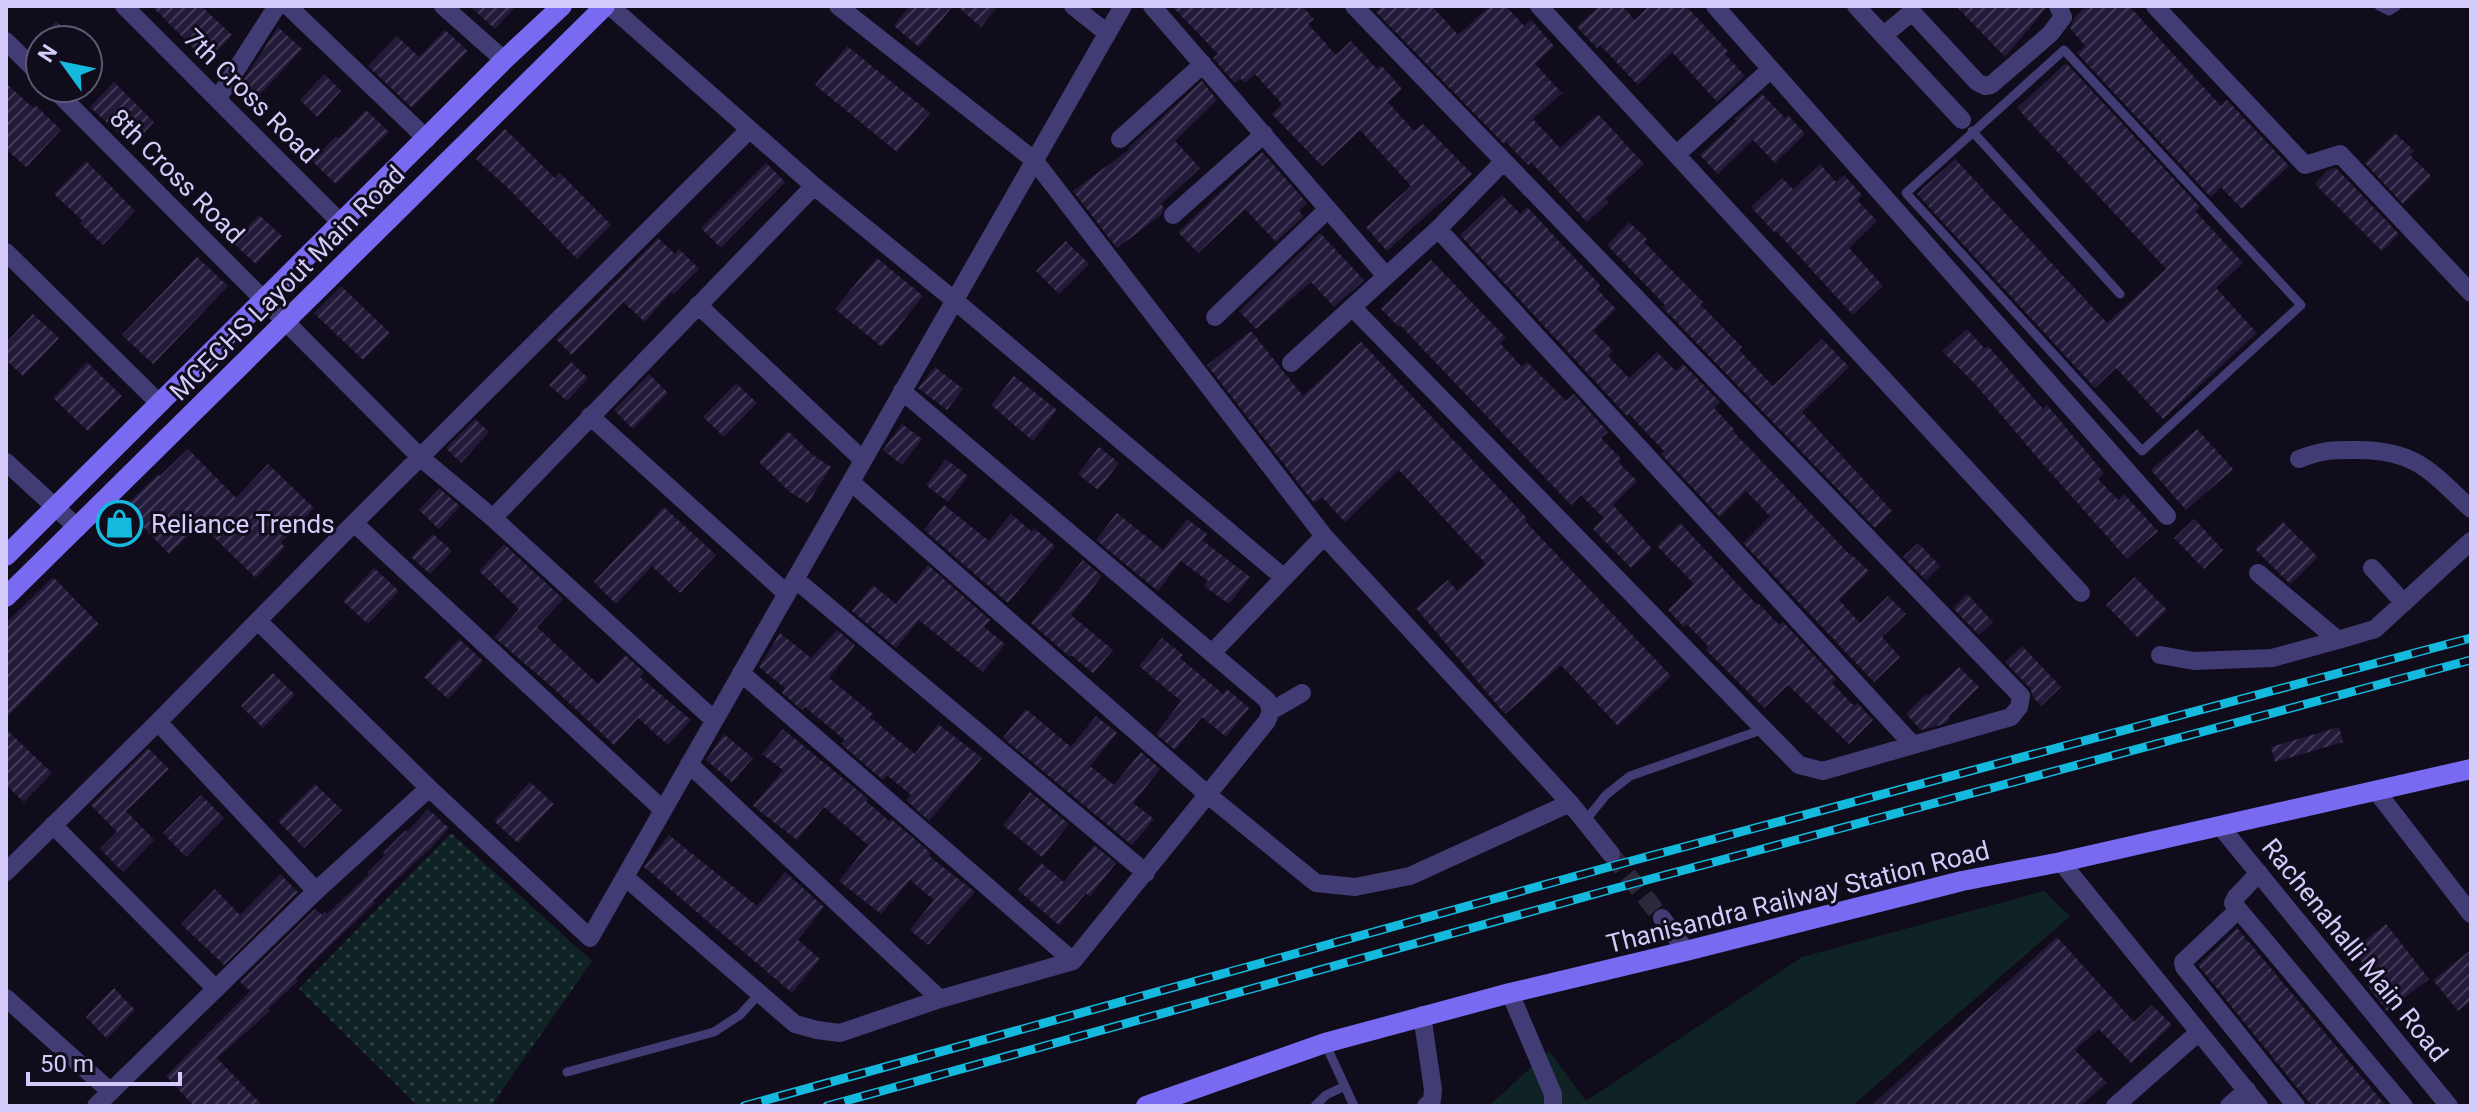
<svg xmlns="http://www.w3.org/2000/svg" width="2477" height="1112" viewBox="0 0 2477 1112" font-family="Roboto,sans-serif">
<defs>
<pattern id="park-dots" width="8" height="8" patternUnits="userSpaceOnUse" patternTransform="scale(2)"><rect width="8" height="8" fill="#102324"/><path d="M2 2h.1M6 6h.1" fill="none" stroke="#324245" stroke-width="1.8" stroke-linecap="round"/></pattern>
<pattern id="building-hatch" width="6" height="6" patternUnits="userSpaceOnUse" patternTransform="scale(2)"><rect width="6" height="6" fill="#231a3a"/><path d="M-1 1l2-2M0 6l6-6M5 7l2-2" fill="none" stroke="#423a57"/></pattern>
</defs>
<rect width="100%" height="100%" fill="#100c1b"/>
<path fill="#102324" d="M2044,891l26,25 -218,190h-363l60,-55 37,50 216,-144z"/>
<path fill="url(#park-dots)" d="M451,833l141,128 -101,145h-73l-119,-117z"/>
<path fill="url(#building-hatch)" d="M152,6h49l31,29 -25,27z
M470,6h46l-21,23z
M910,6h43l-34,41 -25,-21z
M957,6h41l-17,21z
M1172,6h130l12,13 -6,5 28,31 15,-14 26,28 4,-4 21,24 -14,13 26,29 9,-7 49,50 -85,77 -21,-24 45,-41 -51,-56 -38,36 -50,-52 10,-10 -27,-30 -10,9 -5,-5 -5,5 -22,-25 5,-4z
M1383,6h49l26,29 32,-29h16l18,20 7,-6 23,26 -19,18 27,29 -29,26 27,29 38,-34 46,50 -38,35 3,3 -22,20 -56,-60 -3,3 -22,-23 -2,2 -128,-132z
M1599,6h23l13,14 14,-14h37l42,45 -3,3 20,22 -28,26 -45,-50 -34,33 -38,-40 -3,3 -20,-21z
M1956,6h90v2l-41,49z
M2086,6h43l92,100 6,-6 62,66 -47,43 -21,-22 -10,10 -134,-144 8,-7 -15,-18 5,-11z
M56,21l20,19h-37z
M278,27l24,22 -48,52 -15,-14z
M445,30l23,21 -56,57 -44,-42 29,-30 22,21z
M847,46l83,67 -33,39 -82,-67z
M2066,63l134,144 -5,4 48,52 -27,25 41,45 -94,86 -47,-51 -21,20 -178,-194 38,-35 152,164 59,-54 -149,-161z
M324,74l17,17 -24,26 -17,-17z
M1202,81l15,19 -42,41 25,27 -39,36 3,4 -3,7 -44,33 -44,-57 57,-42 -2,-1z
M114,82l40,40 -22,24 -42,-39z
M6,83l27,25 3,-2 25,24 -35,37 -20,-18z
M1762,94l23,24 3,-3 17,19 -30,29 -22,-23 -35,34 -18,-19 36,-34 -2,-2z
M366,110l23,22 -53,52 -24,-23 24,-25 3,2z
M505,129l50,49 5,-5 51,52 -34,34 -67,-69 -34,-31z
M2395,133l19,18 -4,4 21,21 -28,28 -38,-41z
M1262,152l45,51 -8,8 5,5 -28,26 -31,-33 -47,44 -20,-21z
M86,161l49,50 -32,34 -23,-22 2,-3 -28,-26z
M766,163l19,19 -64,66 -20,-20z
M1820,164l16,18 8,-7 18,20 -5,5 20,21 -28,27 34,38 -30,29 -76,-83 -2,1 -24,-26 31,-29 11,11z
M2336,168l63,66 -17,17 -67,-67 13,-14z
M1502,195l18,19 7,-7 73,78 -3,4 19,20 -23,22 20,20 -5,5 21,22 28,-26 19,19 7,-7 37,38 -6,6 21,22 -2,1 116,123 1,-1 19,18 -30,29 21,23 28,-27 18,18 -24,23 18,20 -26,25 -131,-139 27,-27 -24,-25 -26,26 -59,-63 3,-3 -35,-37 -2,2 -167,-181z
M259,215l23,21 -26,28 -23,-21z
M1629,222l18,17 -3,3 59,60 -3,2 42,43 -3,3 34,36 49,-47 27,28 -47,45 90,99 -17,17 -213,-221 3,-2 -58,-60z
M1320,233l44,47 -30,27 -23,-25 -55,47 -17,-18z
M658,238l17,16 4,-5 20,20 -25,25 -3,-2 -26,30 -22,-20 -51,53 -16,-16 24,-22z
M1066,241l23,23 -30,30 -23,-23z
M197,257l31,29 -75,78 -31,-29z
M877,258l46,38 -41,51 -47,-38z
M1431,260l75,78 -6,5 22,24 5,-5 39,39 8,-7 34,38 -7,6 20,21 -3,3 19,19 -24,24 39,44 -21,19 -38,-39 11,-11 -23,-23 -10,10 -171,-180 -1,2 -18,-18z
M341,286l49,47 -27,27 -49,-47z
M33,314l26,24 -36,38 -17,-16v-17z
M1967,329l18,20 3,-3 55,63 4,-4 57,68 -6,6 20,21 6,-6 34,37 -31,28 -92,-104 -59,-70 -34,-34z
M1251,331l52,65 58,-54 166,176 -2,3 146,155 -53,50 -57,-61 -56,49 -89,-106 32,-28 9,11 29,-27 -87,-94 -54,52 -23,-25 -8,6 -107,-138z
M87,362l35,34 -34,35 -35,-33z
M571,362l17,16 -21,23 -18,-16z
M935,367l28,22 -16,21 -29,-22z
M649,374l19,19 -35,36 -19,-19z
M1014,376l43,34 -24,31 -42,-36z
M736,383l21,20 -33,34 -21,-20z
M475,419l14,13 -28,31 -15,-15z
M902,424l20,15 -20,26 -19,-15z
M2197,429l36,40 -47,41 -35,-40z
M788,431l26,25 17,11 -23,36 -18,-11 -31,-30z
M1099,447l20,16 -21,27 -20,-16z
M188,449l48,49 32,-34 46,44 -33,35 4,4 -29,31 -56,-54 -31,30 -45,-47 34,-33 2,2z
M946,459l22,17 -20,26 -22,-17z
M439,488l21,18 -21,23 -20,-19z
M944,505l45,36 22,-27 21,18 2,-4 21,18 -47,57 -84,-73z
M664,507l52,48 -36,38 -28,-27 -36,38 -22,-22z
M1117,513l46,37 24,-31 20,15 -5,6 48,37 -21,27 -25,-18 4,-5 -27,-20 -23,30 -62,-51z
M2194,519l29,31 -19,19 -30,-31z
M2283,522l35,35 -28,27 -35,-35z
M1680,523l77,82 1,-2 21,22 4,-3 53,57 -4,4 22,23 3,-3 16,17 -24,24 -61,-59 -24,23 -58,-58 3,-3 -22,-23 -3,3 -16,-17 26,-26 -37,-38z
M433,534l19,17 -22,23 -19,-17z
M1918,543l22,23 -14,14 -23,-23z
M504,544l59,55 -26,28 61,57 27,-29 19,17 -4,5 51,43 -23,25 -30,-27 -24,27 -62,-58 -58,-50 25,-28 -40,-38z
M1083,560l19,16 -31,39 42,35 -20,23 -22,-18 -1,2 -39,-34z
M928,565l62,55 -6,7 21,17 -22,28 -64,-52 -23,28 -44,-37 21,-26 23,19z
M374,568l25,23 -31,33 -25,-23z
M53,577l46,47 -93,94v-95z
M2135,577l32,33 -29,28 -32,-33z
M1967,594l26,28 -14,13 -26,-27z
M837,630l18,15 -26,33 44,36 -3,3 45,37 23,-30 44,34 -53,63 -23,-21 5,-5 -24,-20 -4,5 -42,-36 4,-4 -40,-33 -3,3 -14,-12 -6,-5 3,-5 -26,-21 21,-34 31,25z
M1162,638l21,17 -3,3 43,36 4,-5 22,19 -23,29 -24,-20 -27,33 -19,-16 25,-33 -42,-35z
M459,639l24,22 -35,38 -24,-22z
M2022,646l39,41 -20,19 -8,-9 -3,-9 -25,-26z
M1959,667l20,20 -31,30 2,1 -6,6 -23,6 -15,-16 20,-20 2,2z
M273,673l22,22 -32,33 -22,-22z
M1026,709l45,38 25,-31 21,17 -27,33 24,19 27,-33 19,17 -27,34 21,16 -22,26 -129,-107z
M2339,727l4,15 -68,20 -4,-15z
M6,729l46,44 -28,29 -18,-17z
M783,729l85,70 -2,2 23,20 2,-2 40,34 -2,3 46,36 -47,53 -18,-15 24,-30 -24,-20 -29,34 -42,-33 29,-36 -44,-38 -27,33 -44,-34 30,-36 -21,-16z
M724,734l29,24 -21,24 -26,-22z
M148,748l21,21 -43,42 28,29 -31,32 -23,-23 17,-17 -26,-27z
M530,782l24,22 -36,39 -24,-22z
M315,784l27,26 -38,38 -26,-27z
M1030,792l39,32 -27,33 -39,-32z
M201,795l23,23 -38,39 -23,-24z
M428,809l21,19 -18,20 -58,53 2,2 -79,75 2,3 -30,28 2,2 -53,47 46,48h-69l-28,-30 84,-85 -10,-9 75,-73 7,6 3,-3 2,2 42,-40 -2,-2 18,-17 -2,-2 23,-23 1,2z
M669,835l88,71 28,-34 39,35 -26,33 22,19 -28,34 -148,-126z
M1094,845l22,18 -26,33 -4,-3 -27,32 -41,-35 23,-27 23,19z
M280,874l18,18 -74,73 -43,-41 34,-35 25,26z
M2386,924l43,55 -42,32 -20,-26 8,-6 -23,-29z
M2237,928l149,178h-74l-114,-141z
M2057,937l77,85 18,-17 20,20 -41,38 -32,-34 -24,21 32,33 -27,23h-209z
M2471,950v50l-13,11 -25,-31z
M114,988l21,22 -28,29 -21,-22z"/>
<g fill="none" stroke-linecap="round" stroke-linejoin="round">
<path stroke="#2d293c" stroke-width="18" stroke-dasharray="18 9" stroke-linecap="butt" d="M1611,854l51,64"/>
<path stroke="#423c75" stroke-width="9" d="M2379,6l10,5 8,-5
M2064,50l237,255 -159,146 -236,-258z
M1972,131l148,163
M1585,821l21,-26 24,-19 134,-47
M1325,1043l29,63
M567,1072l147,-40 26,-17 20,-22
M1315,1106l11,-11 17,-8"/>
<path stroke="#423c75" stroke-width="18" d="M124,6l217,217
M288,6l139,133
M443,6l61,54
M610,6l204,180 140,114 329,277
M838,6l196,154 290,376 246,267 41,51
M1073,6l34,27
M1152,6l234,270
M1354,6l667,690 -2,11 -8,10 -98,28 -475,-516
M1539,6l542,587
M1715,6l452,510
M1856,6l106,114
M2155,6l150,159 35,-11 131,139
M1884,35l28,-23 65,70 8,4 6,-1 59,-51 13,-17 -5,-11
M6,41l34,34
M53,88l368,370 72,60 221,202
M218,98l59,-92
M1120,139l83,-75
M1677,154l94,-85
M1173,215l91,-81
M6,252l153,151
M698,305l165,155
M1352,307l447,458 24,6 90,-26
M1215,317l113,-108
M1291,363l147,-134 65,-67
M590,416l197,178
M2299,459c26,-10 34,-9 61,-9 57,1 71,22 111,59
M6,462l72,66
M851,482l357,313 108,88 39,4 55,-11 160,-73
M493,518l321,-332
M354,523l309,287
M2372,568l32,35
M2258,573l80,67 37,-11 96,-88
M795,579l351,294
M258,621l171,167 161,150 533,-932
M1212,653l112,-117
M2160,655l34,6 78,-3 66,-18
M741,673l332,288
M1271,711l31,-18
M158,722l158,169
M689,764l251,235
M2377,792l94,122
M53,825l163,164
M2220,826l229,280
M2061,862l198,244
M6,872l152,-150 196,-199 395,-393
M2259,873l-23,24 -3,6 171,203
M625,877l170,147 22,6 23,3 100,-34 133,-38 194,-240 4,-10 -4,-11 -365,-309
M2238,910l-55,52 1,5 112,139
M1662,918l24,33
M1510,993l43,101v12
M6,998l105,94
M1422,1015l11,75 -1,10 -6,6
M96,1106l220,-215 113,-103
M2115,1106l84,-74
M2229,1106l18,-16"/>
<path stroke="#786bf1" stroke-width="20" d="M6,556l498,-496 58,-54
M6,597l599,-591
M1146,1106l179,-63 185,-50 176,-42 276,-70 99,-19 410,-93"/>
<defs>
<path id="rail" d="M744,1106l872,-241 855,-227
M827,1106l786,-217 858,-229"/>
</defs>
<use href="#rail" stroke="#14b9dd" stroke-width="9"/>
<use href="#rail" stroke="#100c1b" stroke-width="6" stroke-dasharray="18" stroke-linecap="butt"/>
</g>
<defs>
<symbol id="shop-ring" viewBox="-11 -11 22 22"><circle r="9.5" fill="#100c1b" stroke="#14b9dd" stroke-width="1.5"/><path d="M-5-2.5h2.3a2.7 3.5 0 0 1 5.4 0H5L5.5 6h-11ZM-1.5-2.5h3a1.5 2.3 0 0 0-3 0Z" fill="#14b9dd"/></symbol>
</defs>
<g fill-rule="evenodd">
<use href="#shop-ring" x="94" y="498" width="51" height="51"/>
</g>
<g text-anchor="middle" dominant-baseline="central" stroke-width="6" stroke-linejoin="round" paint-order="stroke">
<g font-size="26" fill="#d4cbfa" stroke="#100c1b">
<text transform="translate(251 96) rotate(45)">7th Cross Road</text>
<text transform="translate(177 176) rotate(45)">8th Cross Road</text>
<text transform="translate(287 283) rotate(-45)">MCECHS Layout Main Road</text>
<text transform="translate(1798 897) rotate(-14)">Thanisandra Railway Station Road</text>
<text transform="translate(2355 950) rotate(51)">Rachenahalli Main Road</text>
</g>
<g font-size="26" fill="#d4cbfa" stroke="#100c1b" text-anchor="start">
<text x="151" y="524">Reliance Trends</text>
</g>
</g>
<rect width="2477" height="1112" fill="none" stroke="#d4cbfa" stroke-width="16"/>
<g transform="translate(64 64) rotate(303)"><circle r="38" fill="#100c1b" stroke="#5e5874" stroke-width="2"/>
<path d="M0-6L14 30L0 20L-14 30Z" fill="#14b9dd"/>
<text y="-12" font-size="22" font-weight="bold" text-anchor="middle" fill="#d4cbfa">N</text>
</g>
<path d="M28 1072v12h152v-12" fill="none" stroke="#d4cbfa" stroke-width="4"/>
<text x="40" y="1072" font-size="24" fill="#d4cbfa" stroke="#100c1b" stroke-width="6" paint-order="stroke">50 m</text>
</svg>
